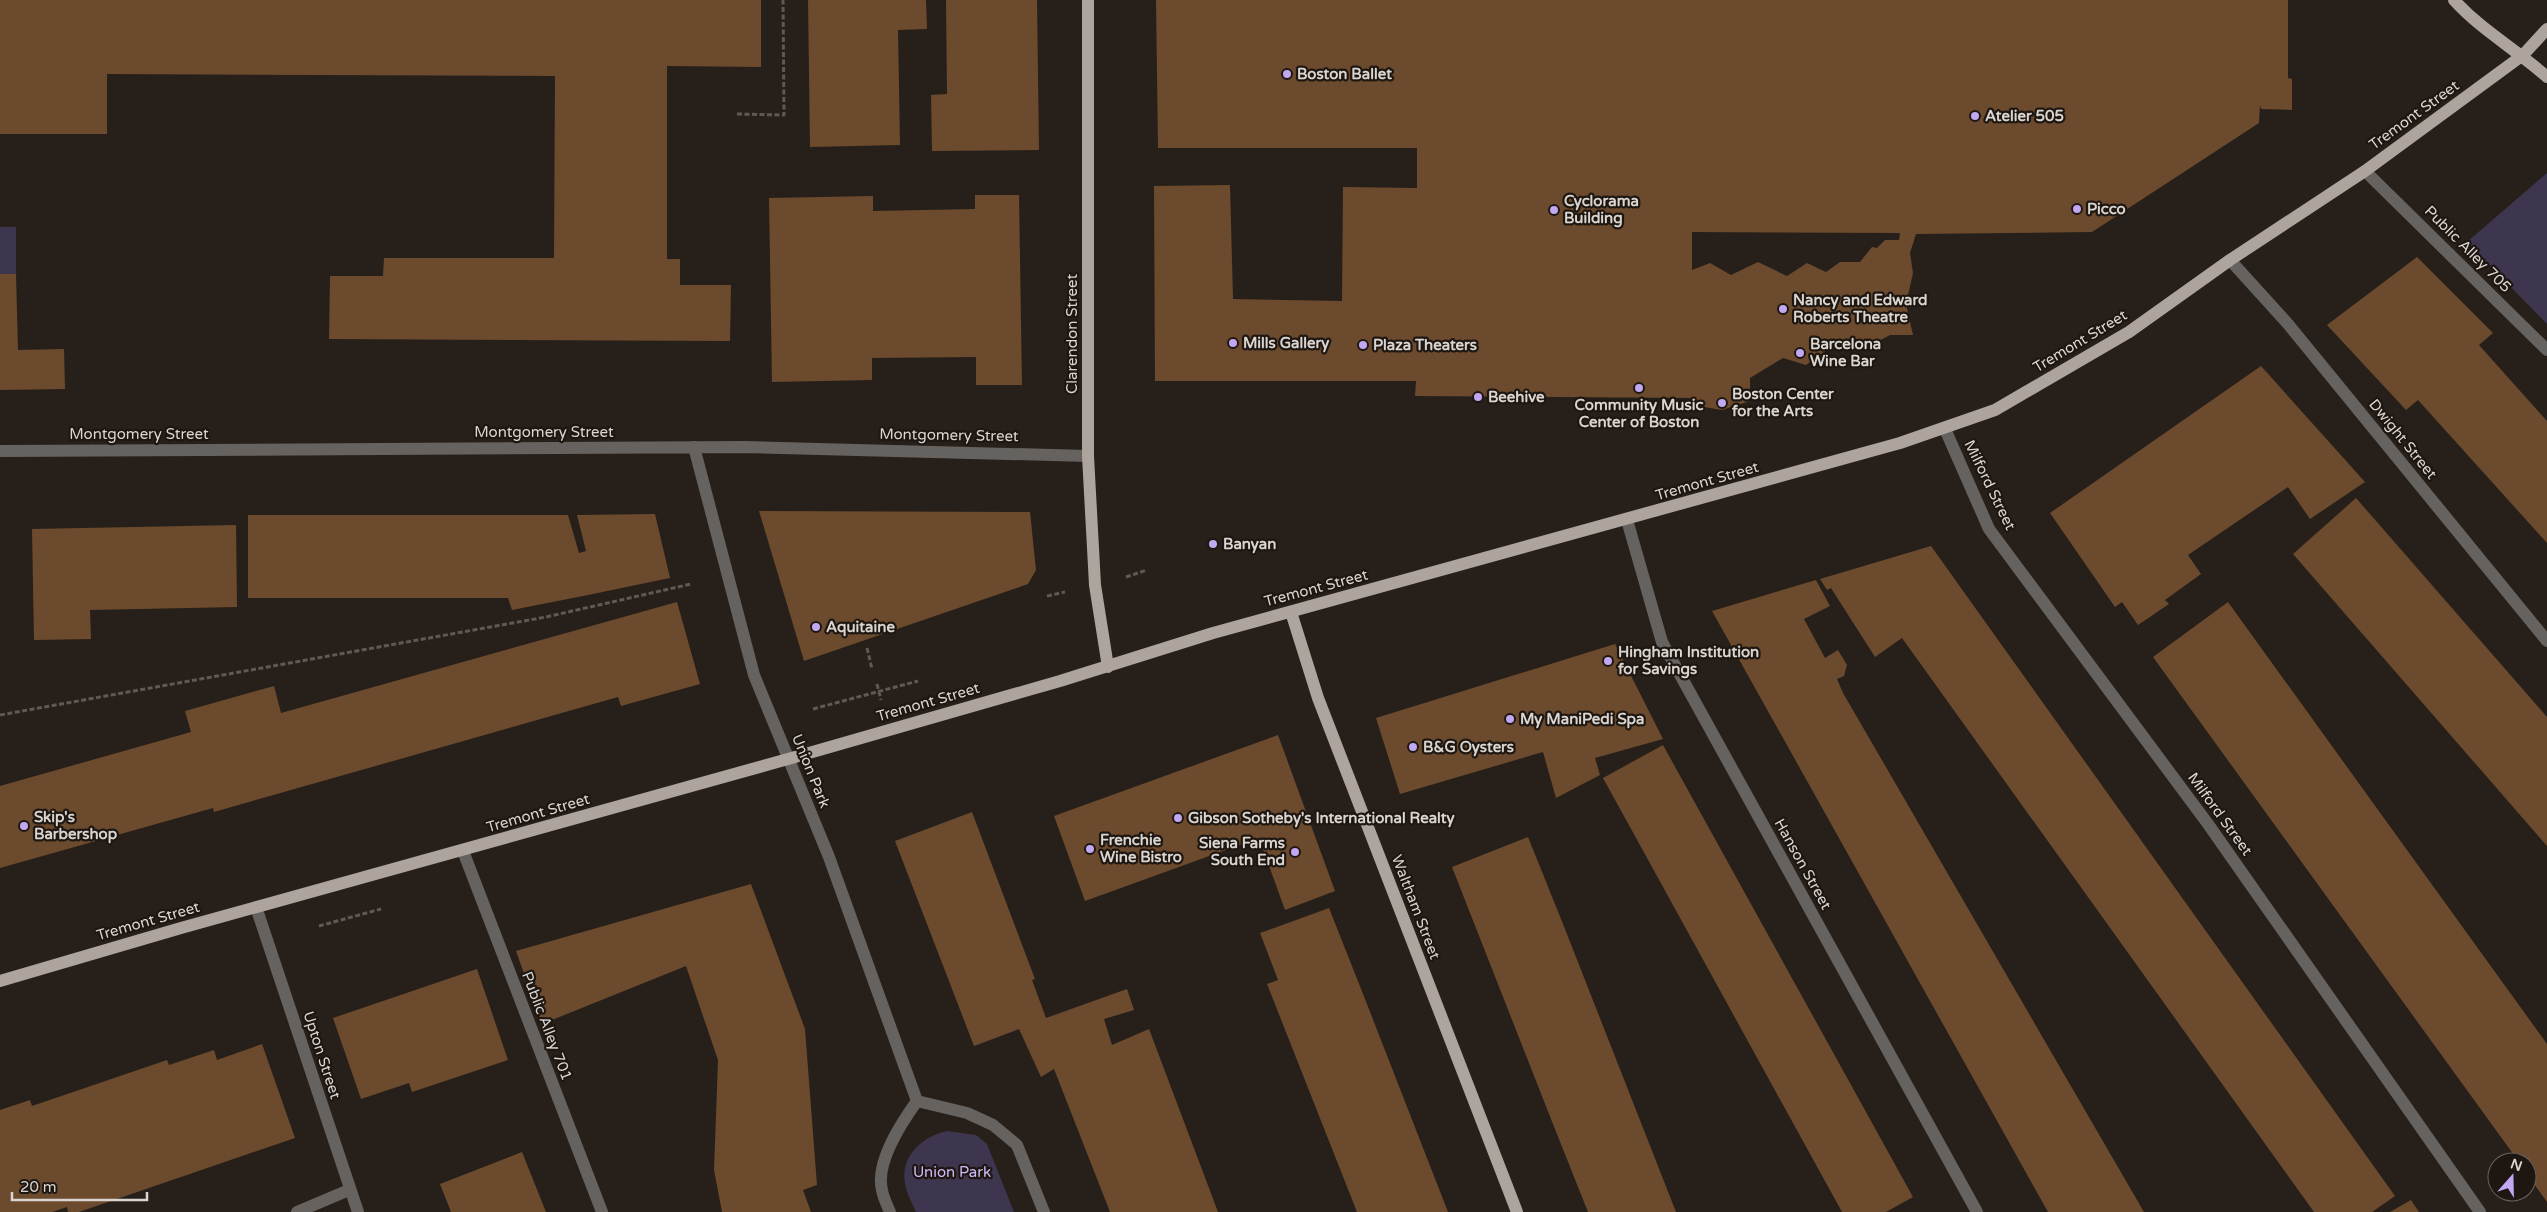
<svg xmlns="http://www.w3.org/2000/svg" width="2547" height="1212" viewBox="0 0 2547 1212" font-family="'Varela Round',sans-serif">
<rect width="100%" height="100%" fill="#27201a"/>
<path fill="#3e354f" d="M2547,173v151l-80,-82z
M0,227h16v47h-16z
M947,1131l29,4 11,9 27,68h-98c-4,-9 -10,-20 -11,-29 -5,-28 19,-47 42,-52z"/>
<path fill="#6c4a2d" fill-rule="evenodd" d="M0,0h761v67l-94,-1v193h13v26h51l-1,56 -401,-2 1,-63h53l1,-18h170l1,-182 -448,-2v60h-107z
M808,0h118l1,29 -29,1 2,115 -90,2z
M946,0h91l2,150 -107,1 -1,-56 16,-1z
M1156,0h1132v78l4,1v31l-31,-1 -1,-4 -1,18 -167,109 -176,2 -6,19 3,20 -7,31 7,31h-23l-26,14 -33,-2 -25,18 -23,-7 -33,20v23l-28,9 -30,-5 1,-7 -278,-2 1,-15h-261l-1,-195 76,-1 3,114 109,2 1,-114 74,1v-40h-259zM1692,232l208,1 -1,7h-14l-8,8 -5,-1 -12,15h-20l-14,10 -19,-9 -20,13 -29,-14 -27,13 -21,-12 -18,7z
M975,195h44l3,190h-46v-28l-104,1v22l-100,2 -3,-184 104,-2v15l102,-2z
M2417,257l76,76 -14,12 68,76v122l-129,-143 -12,10 -79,-85z
M0,274h16l2,76 46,-1 1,40 -65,1z
M2261,366l104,116 -55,37 -22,-32 -100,68 13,19 -36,26 4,4 -31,21 -16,-23 -7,5 -65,-94z
M2356,498l191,219v129l-254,-292z
M759,511l271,1 6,58 -8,14 -224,77z
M655,514l15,64 -82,17 -76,15 -4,-12h-260v-83h320l11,38 7,-2 -9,-36z
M236,525l1,82 -147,3 1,29 -57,1 -2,-111z
M1931,546l464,650 -23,16h-58l-412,-574 -27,19 -44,-69 -4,2 -7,-11z
M1816,580l14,26 -26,13 21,39 13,-8 9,15 -3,11 -7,3 6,14 301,519h-96l-336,-601z
M677,602l23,82 -79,22 -3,-9 -404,115 -1,-4 -213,60v-82l191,-54 -6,-21 89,-25 7,27z
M2228,602l319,442v158l-20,-28v-12h-8l-366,-505z
M1615,644l48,95 -68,19 5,17 -44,23 -13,-46 -143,42 -24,-76z
M1278,735l57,156 -50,19 -26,-72 -174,63 -31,-85z
M1663,745l250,452 -27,15h-44l-239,-434z
M972,812l63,167 -3,1 14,38 81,-29 7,21 -30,9 8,26 37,-16 69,183h-108l-56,-143 -13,8 -22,-48 -45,17 -79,-205z
M1528,837l35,87 113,288h-88l-39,-98 -97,-247z
M751,884l54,145 12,156 -14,5 8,22h-89l-8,-42 4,-110 -32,-94 -144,58 -26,-73z
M1329,908l36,91 83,213h-91l-90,-228 11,-4 -18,-47z
M477,969l31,91 -96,32 -3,-9 -48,16 -28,-81z
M262,1044l33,94 -216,74h-11l-1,-5 -15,5h-52v-102l30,-10 2,6 135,-46 2,5 45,-15 3,10z
M522,1152l24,60h-95l-11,-28z
M2411,1200l8,12h-29z"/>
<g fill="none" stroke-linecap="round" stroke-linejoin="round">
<path stroke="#5f5954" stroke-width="3" stroke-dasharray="5 2.5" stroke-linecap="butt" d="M737,114l47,1 -1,-115
M1126,577l21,-7
M1047,596l18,-4
M867,648l5,21
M877,684l4,16
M813,709l105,-28
M0,715l546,-98 145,-33
M319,926l62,-17"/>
<path stroke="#66625f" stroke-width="12" d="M2365,171l182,179
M2230,260l58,64 259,317
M1945,429l44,100 219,295 272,388
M694,447l60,228 75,182 88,244
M0,451l745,-4 343,9
M1627,520l35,122 315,570
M463,851l139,361
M256,907l102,305
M917,1101l50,12 26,12 24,20 27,67
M297,1212l52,-22
M890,1212c-3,-7 -7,-15 -8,-22 -7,-28 20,-68 35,-89"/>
<path stroke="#aca49d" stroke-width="12" d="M1088,0v456l7,129 13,82
M2454,0c27,30 63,50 93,77
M1291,612l27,86 199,514
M0,981l181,-53 607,-169 272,-78 153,-48 687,-190 95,-33 134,-78 101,-72 135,-89 158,-116 24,-26"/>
</g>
<g fill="#c2a7f2" stroke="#1e1711" stroke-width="2">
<circle cx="1287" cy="74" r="5"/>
<circle cx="1975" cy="116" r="5"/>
<circle cx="2077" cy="209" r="5"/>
<circle cx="1554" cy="210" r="5"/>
<circle cx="1783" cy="309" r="5"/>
<circle cx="1233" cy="343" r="5"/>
<circle cx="1363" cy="345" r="5"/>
<circle cx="1800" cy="353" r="5"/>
<circle cx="1639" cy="388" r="5"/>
<circle cx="1478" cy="397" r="5"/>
<circle cx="1722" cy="403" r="5"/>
<circle cx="1213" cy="544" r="5"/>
<circle cx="816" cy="627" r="5"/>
<circle cx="1608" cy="661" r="5"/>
<circle cx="1510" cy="719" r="5"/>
<circle cx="1413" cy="747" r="5"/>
<circle cx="1178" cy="818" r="5"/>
<circle cx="24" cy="826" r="5"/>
<circle cx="1090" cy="849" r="5"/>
<circle cx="1295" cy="852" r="5"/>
</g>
<g text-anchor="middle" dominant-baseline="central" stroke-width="4.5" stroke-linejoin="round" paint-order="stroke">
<g font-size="15" font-weight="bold" fill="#dad5d1" stroke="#1e1711" text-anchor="start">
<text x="1297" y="74">Boston Ballet</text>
<text x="1985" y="116">Atelier 505</text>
<text x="1564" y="201">Cyclorama<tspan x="1564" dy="17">Building</tspan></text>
<text x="2087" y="209">Picco</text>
<text x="1793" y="300">Nancy and Edward<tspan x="1793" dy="17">Roberts Theatre</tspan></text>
<text x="1243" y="343">Mills Gallery</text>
<text x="1810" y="344">Barcelona<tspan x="1810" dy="17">Wine Bar</tspan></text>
<text x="1373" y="345">Plaza Theaters</text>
<text x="1732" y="394">Boston Center<tspan x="1732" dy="17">for the Arts</tspan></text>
<text x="1488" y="397">Beehive</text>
<text x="1639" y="405" text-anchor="middle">Community Music<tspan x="1639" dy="17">Center of Boston</tspan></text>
<text x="1223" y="544">Banyan</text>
<text x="826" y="627">Aquitaine</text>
<text x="1618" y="652">Hingham Institution<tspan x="1618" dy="17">for Savings</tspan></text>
<text x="1520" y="719">My ManiPedi Spa</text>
<text x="1423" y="747">B&amp;G Oysters</text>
<text x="34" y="817">Skip's<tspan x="34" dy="17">Barbershop</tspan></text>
<text x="1188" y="818">Gibson Sotheby's International Realty</text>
<text x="1100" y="840">Frenchie<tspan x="1100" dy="17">Wine Bistro</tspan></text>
<text x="1285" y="843" text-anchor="end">Siena Farms<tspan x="1285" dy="17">South End</tspan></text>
</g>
<g font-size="15" fill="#dad5d1" stroke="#1e1711">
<text transform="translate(2414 115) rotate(-36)">Tremont Street</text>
<text transform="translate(2468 249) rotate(45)">Public Alley 705</text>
<text transform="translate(1072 334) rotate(-90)">Clarendon Street</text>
<text transform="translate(2080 341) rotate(-31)">Tremont Street</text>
<text x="544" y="432">Montgomery Street</text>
<text x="139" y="434">Montgomery Street</text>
<text transform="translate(949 435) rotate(1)">Montgomery Street</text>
<text transform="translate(2403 439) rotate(51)">Dwight Street</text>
<text transform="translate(1707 481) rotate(-16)">Tremont Street</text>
<text transform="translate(1990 485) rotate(64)">Milford Street</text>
<text transform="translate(1316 588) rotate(-15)">Tremont Street</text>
<text transform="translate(928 702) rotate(-16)">Tremont Street</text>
<text transform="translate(811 771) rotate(68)">Union Park</text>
<text transform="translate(538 813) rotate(-16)">Tremont Street</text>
<text transform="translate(2220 814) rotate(54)">Milford Street</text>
<text transform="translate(1803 864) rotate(61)">Hanson Street</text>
<text transform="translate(1416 907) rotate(69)">Waltham Street</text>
<text transform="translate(148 921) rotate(-16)">Tremont Street</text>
<text transform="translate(547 1026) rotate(69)">Public Alley 701</text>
<text transform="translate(322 1055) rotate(72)">Upton Street</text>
</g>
<g font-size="15" fill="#d0b9fa" stroke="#1e1711">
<text x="952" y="1172">Union Park</text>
</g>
</g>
<g transform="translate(2512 1177) rotate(20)"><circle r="24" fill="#1e1711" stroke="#69635e"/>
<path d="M0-4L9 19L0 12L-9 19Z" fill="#c2a7f2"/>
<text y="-8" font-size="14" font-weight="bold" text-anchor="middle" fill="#dad5d1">N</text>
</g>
<path d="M12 1192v8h135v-8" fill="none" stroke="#dad5d1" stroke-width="2.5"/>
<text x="20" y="1192" font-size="15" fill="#dad5d1" stroke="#1e1711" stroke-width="4" paint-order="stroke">20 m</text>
</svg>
